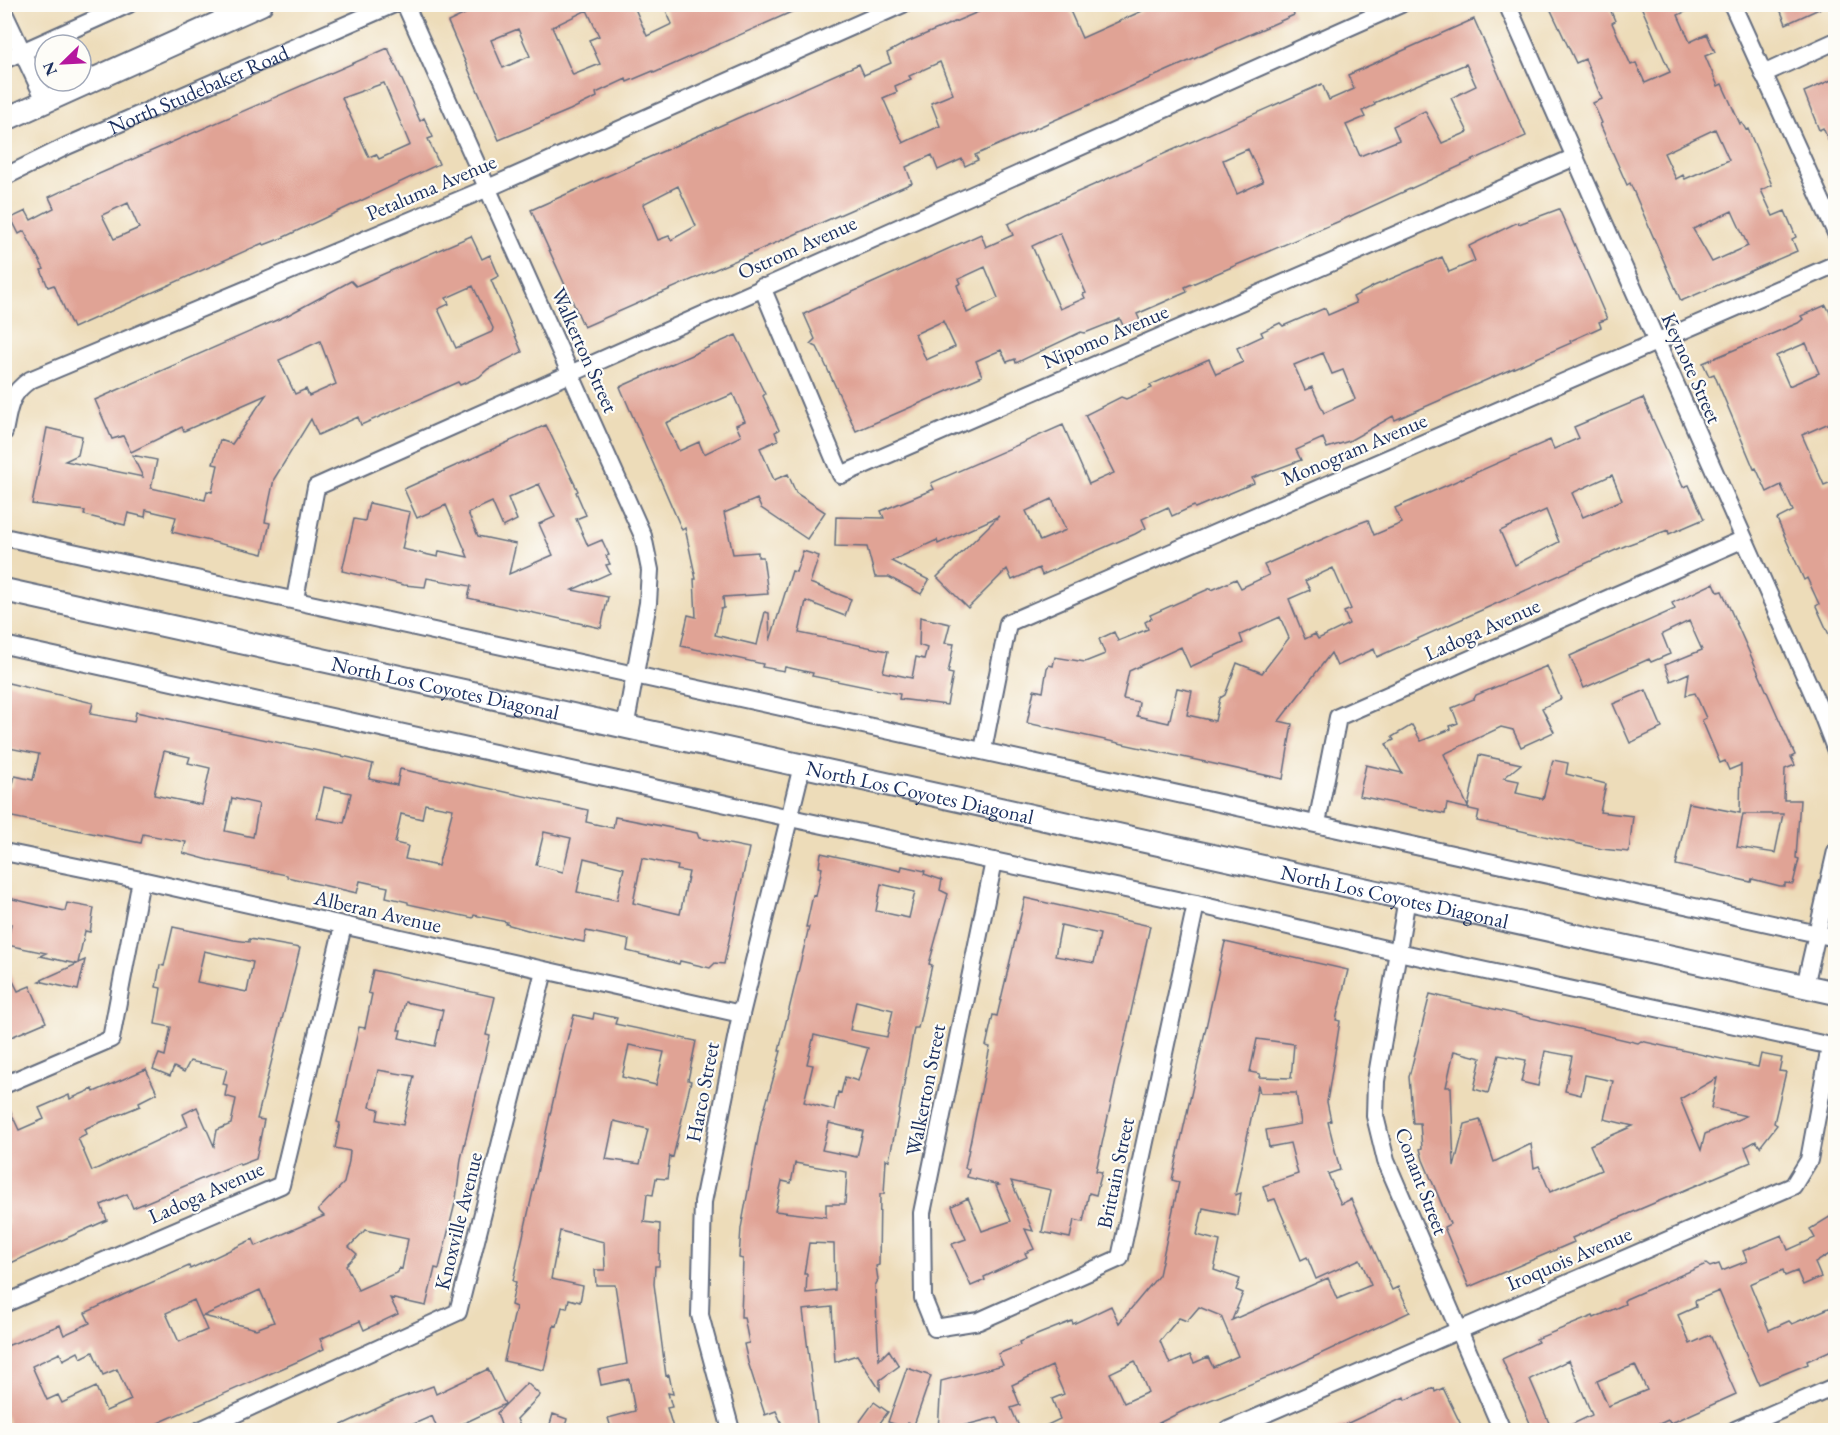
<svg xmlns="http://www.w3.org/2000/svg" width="1840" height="1435" viewBox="0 0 1840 1435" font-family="'EB Garamond',serif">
<rect width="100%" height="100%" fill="#fdfcf7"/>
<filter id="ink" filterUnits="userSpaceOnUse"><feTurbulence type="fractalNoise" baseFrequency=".0167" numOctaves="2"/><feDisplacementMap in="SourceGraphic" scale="12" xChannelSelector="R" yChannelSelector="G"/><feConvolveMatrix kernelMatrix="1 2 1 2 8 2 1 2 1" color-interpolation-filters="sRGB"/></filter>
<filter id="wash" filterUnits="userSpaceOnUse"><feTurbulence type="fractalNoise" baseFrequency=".008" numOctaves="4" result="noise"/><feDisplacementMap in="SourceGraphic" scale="24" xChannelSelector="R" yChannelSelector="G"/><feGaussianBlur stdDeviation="1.35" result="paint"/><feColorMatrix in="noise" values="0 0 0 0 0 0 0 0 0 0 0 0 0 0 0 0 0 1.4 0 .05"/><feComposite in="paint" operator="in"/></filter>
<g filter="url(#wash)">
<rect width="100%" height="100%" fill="#eddcb9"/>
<g id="blocks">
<path fill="#e0a395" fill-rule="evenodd" d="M486,4h147l14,32 25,-12 -9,-20 144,1 -153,68 -1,-2 -26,11 -1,-3 -30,14 1,4 -27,13 -71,30 -51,-118zM587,10l12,26 -10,4 11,24 -27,11 -21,-48zM518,29l12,27 -27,12 -12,-28z
M997,4h70l15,34 60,-27 -3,-7h150l5,11 -319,140 3,5 -13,6 -3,-7 -24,11 -6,-15 -26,12 6,16 -328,144 -53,-117 328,-146 5,11 27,-12 -4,-10 20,-11zM940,62l13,32 -22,9 9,23 -37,17 -20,-45 14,-6 -2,-6 16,-7 -2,-3zM678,186l18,40 -25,14 -2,-4 -11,4 -15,-36z
M1548,4h60l7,17 -3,2 19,42 5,-2 9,20 25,-11 -30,-68h62l-24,11 12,27 17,-8 8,18 -10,4 13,30 4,-2 18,40 2,-1 4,7 2,-1 24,56 -11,5 12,26 12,-5 11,26 -4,2 5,12 -116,50 -51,-118 -3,2 -27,-61 2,-1 -9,-20 9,-4 -17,-40 -9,4zM1715,129l14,31 -44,19 -2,-4 -7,4 -12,-26zM1732,211l16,35 -36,16 -19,-33z
M1778,4h52l-44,20z
M1474,19l52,117 -184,84 -157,67 2,5 -50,22 5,11 -16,7 -6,-13 -35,14 -4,-1 -65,31 -1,-4 -8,3 -6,-12 -25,11 6,15 -126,55 -35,-76 -4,-8 -7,-3 5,-5 -11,-25 177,-80 5,13 27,-12 -5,-11 20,-10 294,-130 7,16 25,-11 -6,-14zM1466,64l10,22 -25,12 17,34 -26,11 -17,-32 -32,15 6,14 -39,16 -14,-31 19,-8 -3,-6 13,-6 -1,-2zM1248,149l15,33 -26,12 -14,-34zM1060,233l26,60 -3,1 2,4 -25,11 -28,-63zM985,267l13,31 -31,15 -10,-28 4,-2 -2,-4zM943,321l12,26 -29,13 -11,-26z
M388,48l32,73 4,-3 9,19 -5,2 11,25 -157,74 -18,7 -1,-2 -190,85 -19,-43 -6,2 -7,-17 3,-1 -20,-38 -5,3 -8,-16 15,-7 5,9 23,-12 -5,-11 43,-20zM384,83l26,62 -31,14 -3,-5 -7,3 -27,-59zM128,203l11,25 -25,11 -12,-24z
M1836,78v79l-13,-29 -4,2 -15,-38z
M1559,209l48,110 -8,3 2,5 -31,14 1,2 -176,77 -2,-4 -44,25 -22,7 -4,-10 -27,12 5,10 -49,18 2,5 -59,25 -1,-2 -22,10 -4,-9 -26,12 4,9 -11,6 -93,41 -3,-7 -27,12 -5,-11 -39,39 -31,-31 62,-61 -61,28 -1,-4 -46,21 38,19 -8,14 -32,-17h-14l-8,-30 -32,-1 1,-29 48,1 -3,-7 53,-22 -3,-6 132,-58 26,59 25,-11 -29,-58 36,-18 5,2 26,-11 -2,-3 59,-26 7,15 27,-12 -6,-14 26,-12 -2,-4 19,-9 3,3 42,-18 3,7 28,-12 -3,-6 21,-11 68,-29 7,15 26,-11 -6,-15 49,-24 1,2zM1323,353l9,21 11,-4 12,29 -31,14 -12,-26 -7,3 -11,-25zM1052,499l14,31 -26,11 -14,-30z
M471,236l11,23 8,-4 9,21 -8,4 31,72 -34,17 -9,8 -19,8 -2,-3 -97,43 -3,-8 -40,18 -7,-16 -37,60 -9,43 5,1 -7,31 -91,-22 4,-15 -30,-7 -1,7 -17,-4 -3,12 -41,-10 1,-4 -53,-7 15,-76 35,8 -4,19 -13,6 78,16 -11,-22 25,5 -6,28 54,12 2,-9 5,1 6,-27 -5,-1 7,-24 12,4 34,-49 -82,36 -2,-4 -51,25 -8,-16 -11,3 -17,-39 193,-85 63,-34 5,5zM473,286l20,42 -1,4 -36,16 -18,-39 11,-5 -3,-6zM320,341l16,43 -27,12 -3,-7 -11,5 -16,-34z
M1826,305l10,20v95l-34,15 22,50 12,-5v170l-20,-44 3,-2 -12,-26 -3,2 -27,-61 16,-8 -12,-26 -14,7 -11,-24 -2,1 -40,-95 -5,2 -6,-13 95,-40 5,-4 -2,-3zM1806,343l13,30 -30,13 -13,-30z
M736,335l29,59 -2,2 16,34 -4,2 3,8 -18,8 14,32 14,-6 8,19 29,19 -18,27 -46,-31 -4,-9 -33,14 9,41 25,-2v5h5l5,37 -45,3 1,11 -3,1 -6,26 42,10 8,-33 4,1 1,28 22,-70 4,1 7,-21 16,5 -9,27 41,16 -6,17 -39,-15 -7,32 89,18 -5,21 29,6 4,-21 8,2 3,-11 -8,-3 1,-28 30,7 -5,19 9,1 -6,29 5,1 -6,31 -48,-6 1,-5 -88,-18 1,-3 -28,-6 -1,4 -22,-4 1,-3 -82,-18 7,-31 8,2 -2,-38h2l-11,-51 -3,2 -62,-143zM733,394l12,27 -9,4 5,11 -37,18 -5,-12 -20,9 -13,-28z
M1643,398l40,89 6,-2 15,34 -35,15 -1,-4 -41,15 -250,112 -3,-8 -37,17 -6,-13 -52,68 13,3 -9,55 -256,-56 7,-33 9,2 4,-24 2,-3 4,1 2,-9 30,5 20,-8 -6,-15 15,-7 4,9 30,-12 -3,-7 7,-4 -2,-3 61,-27 1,2 24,-11 5,9 28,-13 -5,-10 93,-41 11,-4 6,15 28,-12 -7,-15 155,-68 4,9 25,-11 -5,-11zM1612,475l10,25 -39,17 -11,-24zM1546,510l13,32 -44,23 -15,-34zM1333,568l18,41 -7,3 5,12 -31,15 -3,-5 -10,5 -16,-40 21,-9 -5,-9zM1280,617l9,21 -27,35 -25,-10 -12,32 -5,3 -5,23 -28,-6 5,-24 -15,-3 -8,35 -32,-7 2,-14 -16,-3 6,-28 52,-24 9,20 53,-24 -3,-8z
M546,425l32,66 -2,1 10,23 -10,4 12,27 14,-6 7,15 -3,1 4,8 -4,1 4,8 -38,17 36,7 -7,31 -133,-30 3,-12 -44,-8 -2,9 -21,-2 -62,-14 12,-52 11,2 4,-18 41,9 -8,37 36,8 1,-6 29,6 -22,-52 -29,13 -13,-29zM539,484l16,33 -16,7 14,31 -44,19 7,-30 -38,-8 -10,-23 24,-11 11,25 14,-7 -9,-22z
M1714,583l4,9 4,-1 73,164 -4,2 4,8 -10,4 -1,31h16l-4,58 3,1 -6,25 -8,-1v3h-5l-28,-7 -1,3 -75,-17 13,-62 51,10 1,-48 -12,5 -4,-9 -5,2 -18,-43 4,-2 -11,-25 -9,2 3,-22 -18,8 -6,-16 37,-15 -13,-29 -27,13 8,20 -19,8 -2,-3 -65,29 -14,-32 105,-47 -3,-6zM1743,814h40l-8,39 -38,-6z
M1547,666l14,33 -19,9 12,24 -33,15 -8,-17 -12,-3 -57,27 24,53 11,-52 42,9 -17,14 15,3 -3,12 27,6 10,-39 15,3 -2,11 40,10 -6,28 33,4 -4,36 -27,-3 -125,-28 2,-10 -32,-7 -2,10 -86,-18 7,-31 36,8 -16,-29 8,-4 -2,-3 20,-12 9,16 30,-12 -1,-3 8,-3 -6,-15 22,-9 2,-4z
M4,682l89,21 -3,11 44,8 2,-10 215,46 22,6 -4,15 28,6 3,-16 188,41 -2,12 27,6 2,-11 82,16 2,5 50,10 -25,116 -9,-1 -5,5 -30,-7 -1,3 -52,-13 2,-11 -43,-9 -2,11 -53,-11 -25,-7 1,-2 -33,-7 -1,3 -65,-14v-2l-22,-5 2,-10 -28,-6 -3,12 -70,-16v-2l-78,-15 -26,-7 3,-11 -43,-8 -2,9 -129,-26v-3l-8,-2 5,-25h3l3,-11 18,4 6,-26 -35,-7zM164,751l26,6 -2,6 22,5 -8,37 -48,-10zM324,787l27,6 -7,30 -27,-5zM232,798l27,6 -6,33 -28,-6zM425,804l28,5 -15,57 -33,-7 3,-13 -13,-3 6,-29 21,5zM544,832l27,6 -8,34 -27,-7zM584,858l40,10 -7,32 -40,-8zM642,858l36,8 -1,4 12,2 -9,42 -47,-11z
M1646,690l16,38 -32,15 -17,-39z
M821,853l80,18 1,-5 23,5 -1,3 18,6 -2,10 8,4 -19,70 3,1 -14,63h-4l-17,94 -8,38 -3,-1 -2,35h-4l-1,71 -3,1 2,14 -3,6 4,74 10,-10 10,16 -19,14v10l-23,-35 -22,7 -3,-55 -29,3 15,121h-33l-9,-20 -11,4 -17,-53 -4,-18 5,-1 -5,-26h-3l2,-58 -4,-1 2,-30 20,-106 20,-71h-2l30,-124h-3l7,-32 3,1 6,-28 -3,-1zM881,884l34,8 -6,26 -33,-7zM856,1001l37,9 -6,27 -37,-7zM814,1035l54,13 -10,33 -13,-4 -4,16 -3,-1 -4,18 -30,-8 9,-37 -6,-1zM829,1123l34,8 -6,26 -35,-7zM795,1163l52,9 -2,32h-19v13l-51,-6 7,-30 9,2zM809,1243l25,1 1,46 -29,3 1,-19h-3z
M4,897l61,14 2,-8 27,5 -4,24 -5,-1 -7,32 7,-3 -7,30 -39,-9 38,-17 -37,-8 6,-3 -39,-8 4,-21 -7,-1z
M1025,898l125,28 -54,245 6,1 -6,23 -7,-2 -6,29 -9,-2 -4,18 -28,-6 9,-42 -40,-9 22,50 -8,-2 9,20 -9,4 2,4 -43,20 1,3 -14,6 -19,-42 14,-5 -14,-33 16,-8 14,33 29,-10 -15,-35 3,-1 -32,-8 2,-8 -4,-1 25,-121 -4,-1 7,-31 4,1zM1061,925l39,9 -6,29 -39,-7z
M173,927l61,13 15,2v-3l51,9 -43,171 7,1 -8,39 -16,6 -1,-2 -106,45 -6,-14 -26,11 6,15 -103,46v-40l5,-2 -5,-11v-115l15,32 25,-11 -5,-11 30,-13 1,4 23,-10 1,3 52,-23 11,24 -18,9 1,4 -56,23 2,5 -8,4 14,33 96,-45 -5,-12 14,-7 17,39 3,-16 14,-6 5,-25 -11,-3 2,-11 -4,-1 4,-15 -37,-8 -6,11 -10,-5 -4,9 -17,-7 6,-15 6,2 6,-29 -16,-3 6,-36 -5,-1 4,-22 4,1zM204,951l49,11 -6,30 -50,-10z
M1225,942l123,28 -12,50 4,1 -13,81 4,19 -3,1 12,48 -12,4 13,30 10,-5 41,91 6,-3 12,25 -124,58 -101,40 -34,17 1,4h-117l25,-12 -8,-20 12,-5 -12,-28 -40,19 8,20 -9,3 10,23h-18l-6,-14 -43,11v3h-16l3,-50 62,-16 -5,-11 22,-9 -1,-3 53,-21 1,3 38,-18 8,17 40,-48 20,-93 -7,-2zM1257,1039l37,5 -3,34 -32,-1 1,-3 -10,-2zM1258,1085l2,8h36l5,31 -35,6 3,17 21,-4 8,31 -35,12 5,15 7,-2 26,61 6,-3 9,22 44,-20 11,26 -34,14 -9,-21 -96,42 11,-27 -7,-3 4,-11 -26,-9 6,-29 -23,-6 6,-27 34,7 4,-22 -6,2zM1199,1307l22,9 17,40 -25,11 -5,-10 -14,6 -4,-8 -20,9 -10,-23 19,-23 8,3zM1135,1361l13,31 -24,11 -14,-30z
M4,963l14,28 12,-5 16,36 -42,18z
M373,970l122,27 -9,38 4,1 -29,123 -5,40 -17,70 -4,-1 -9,38 -36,-8 8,16 -34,16 -4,-9 -40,18 4,10 -23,11 -161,71h-128l-8,-19v-65l56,-22 4,10 26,-12 -5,-10 38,-18 66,-29 1,3 63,-30 3,7 68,-30 -6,-6 26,-27 5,-22 1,-10 -15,-3 5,-25 -3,-1 22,-95 6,1 7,-34 -4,-1zM405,1002l38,8 -8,36 -36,-8 2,-8h-3zM378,1070l36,6 -11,49 -26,-5 2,-11 -9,-2zM365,1230l43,9 -6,30 -3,-1 -1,4 -40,18 -12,-25 11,-11 -8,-7zM260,1290l14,32 -18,7 -53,-13zM194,1300l13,30 -28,12 -13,-29zM78,1352l3,6 12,-6 10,23 14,-6 14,31 -25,11 -10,-24 -34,16 -4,-8 -11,5 -15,-34 28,-13 3,7z
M1430,994l208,49 3,-2 112,25 5,1 3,-13 21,4 -3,13 7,1 -12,51 3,2 -17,22 -4,-6 -11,6 6,15 -179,76 2,4 -105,45 -25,-60 6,-3 -27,-64 -3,-11 2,-1 -2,-25h-7l-4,-46zM1454,1051l27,7 -7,31 14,4 11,-38 27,5 -5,22 17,4 7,-35 27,5 -7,35 16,4 4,-20 28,6 -9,38 29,7 -43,19 11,25 -51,22 -11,-26 -5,2 -3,-24 -37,18 -14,-42 -15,4 -11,43 -3,-80h-5zM1717,1078l-6,30 35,8 -41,18 -4,16 -21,-51z
M594,1013l23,5 -2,6 81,17 -8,39 3,1 -18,76 -3,-1 -3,23 -11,-1 -3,17 -6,-1 -3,28 16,2 -1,42h-4l-1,18 12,92 3,-1 4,19 -5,-1 4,14 -5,1 7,23h-62l-4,-13 27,-7 -6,-32 -28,6 -3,-15 29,-6 -12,-79h-19l-1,-15h10l-1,-28 -44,-11 -9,48 32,7 -3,16 -11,-3 -2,9 -5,-1 -5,19 -3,-1 -10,45 -40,-9 12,-54 -5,-2 5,-23 -3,-1 51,-229 10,-37 19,4zM629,1045l35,7 -8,33 -34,-8zM614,1121l34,8 -8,35 -34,-5z
M1836,1213v37l-21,13 6,14 -18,8 -6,-14 -12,5 -2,-6 -33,14 19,46 20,-9 3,3 44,-19v43l-29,13 1,3 -49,20 -40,-93 -24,10 1,6 -18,8 12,29 20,-9 26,59 -60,27 -6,2 -2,-3 -24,11h-86l34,-16 -23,-55 -39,19 19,44 -16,7 -31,-71 36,-17 -2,-3 57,-23 1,2 31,-14 -1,-3 2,-2 80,-35 4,3 9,-3 3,7 25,-10 -4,-10 39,-16 6,15 27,-12 -5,-9zM1635,1365l12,25 -39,16 -11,-25z
M907,1368l24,8 -17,49 -6,-2 -2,5 -18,-6z
M488,1369l17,35 -47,22 2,5h-22l-6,-15 -34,15h-69l68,-32 36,-13 3,8z
M527,1383l13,12 -23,24 5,12h-19l-6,-18z
M1434,1388l1,4 8,-4 19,39 -7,4h-124l73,-34 1,3z
M874,1402l14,10 -14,19h-21z
M553,1414l14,5 -3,12h-16z"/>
</g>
</g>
<g filter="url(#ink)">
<use href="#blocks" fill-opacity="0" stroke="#646c7e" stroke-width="1.5"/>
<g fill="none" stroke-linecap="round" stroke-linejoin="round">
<defs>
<g id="minor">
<path d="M405,4l238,532 7,34 -2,33 -23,125"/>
<path d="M1507,4l314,708 15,39"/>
<path d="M1732,4l104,229"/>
<path d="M4,13l41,87"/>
<path d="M4,60l125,-56"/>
<path d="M1763,74l73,-33"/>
<path id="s1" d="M4,177l63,-31 327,-142"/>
<path d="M762,287l79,188 734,-318"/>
<path d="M4,432c5,-24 5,-38 26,-52l458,-192 415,-184"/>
<path d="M4,537l1832,401"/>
<path d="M295,599l21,-112 1085,-483"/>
<path d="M4,645l786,173 406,86 202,48 438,95"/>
<path d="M983,750l25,-127 828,-359"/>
<path d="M1317,823l21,-106 406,-178"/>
<path d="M4,852l137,28 600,134"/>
<path d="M994,861l-72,352 1,85 12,30 44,-7 141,-63 76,-354"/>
<path d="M1407,898l-31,183 -1,35 11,45 116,269"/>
<path d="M1805,986l31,-135"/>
<path d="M4,1085l107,-46 30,-159"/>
<path d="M4,1304l277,-119 62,-259"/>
<path d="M200,1430l258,-118 86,-341"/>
<path d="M731,1430l-31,-115 3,-113 38,-188 61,-248"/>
<path d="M1228,1430l565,-244 16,-26 21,-114"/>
<path d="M1735,1430l101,-44"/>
</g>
<g id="secondary">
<path d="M4,120l257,-116"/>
<path id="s2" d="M4,590l1832,403"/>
</g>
</defs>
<use href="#minor" stroke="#646c7e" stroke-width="20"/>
<use href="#secondary" stroke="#646c7e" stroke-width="26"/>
<use href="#minor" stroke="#fff" stroke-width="16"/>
<use href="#secondary" stroke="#fff" stroke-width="22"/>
</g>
</g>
<g text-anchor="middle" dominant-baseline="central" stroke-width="4.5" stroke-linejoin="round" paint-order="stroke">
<g font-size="21" fill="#1b2f5e" stroke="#fdfcf7">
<text stroke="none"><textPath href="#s1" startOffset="213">North Studebaker Road</textPath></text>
<text transform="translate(431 187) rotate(-23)">Petaluma Avenue</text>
<text transform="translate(797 247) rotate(-24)">Ostrom Avenue</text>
<text transform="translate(1105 336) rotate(-23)">Nipomo Avenue</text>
<text transform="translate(585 350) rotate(66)">Walkerton Street</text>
<text transform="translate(1692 368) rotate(66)">Keynote Street</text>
<text transform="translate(1354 449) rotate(-23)">Monogram Avenue</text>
<text transform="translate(1482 629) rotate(-24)">Ladoga Avenue</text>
<text stroke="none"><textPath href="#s2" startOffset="452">North Los Coyotes Diagonal</textPath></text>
<text stroke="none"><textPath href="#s2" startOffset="938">North Los Coyotes Diagonal</textPath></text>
<text stroke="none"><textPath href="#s2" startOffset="1424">North Los Coyotes Diagonal</textPath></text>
<text transform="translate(378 911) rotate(13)">Alberan Avenue</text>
<text transform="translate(925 1090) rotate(-79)">Walkerton Street</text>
<text transform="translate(702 1092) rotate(-79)">Harco Street</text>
<text transform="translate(1115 1173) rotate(-78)">Brittain Street</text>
<text transform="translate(1422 1181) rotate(69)">Conant Street</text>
<text transform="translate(206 1192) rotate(-24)">Ladoga Avenue</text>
<text transform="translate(458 1221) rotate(-76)">Knoxville Avenue</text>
<text transform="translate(1569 1258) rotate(-23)">Iroquois Avenue</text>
</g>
</g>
<rect width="1840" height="1435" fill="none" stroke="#fdfcf7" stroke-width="24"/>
<g transform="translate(63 63) rotate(246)"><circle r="28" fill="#fdfcf7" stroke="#a3aaba" stroke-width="1.5"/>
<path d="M0-4.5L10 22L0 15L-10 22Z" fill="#b5179e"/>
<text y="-9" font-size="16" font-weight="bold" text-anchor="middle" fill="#1b2f5e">N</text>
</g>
</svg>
